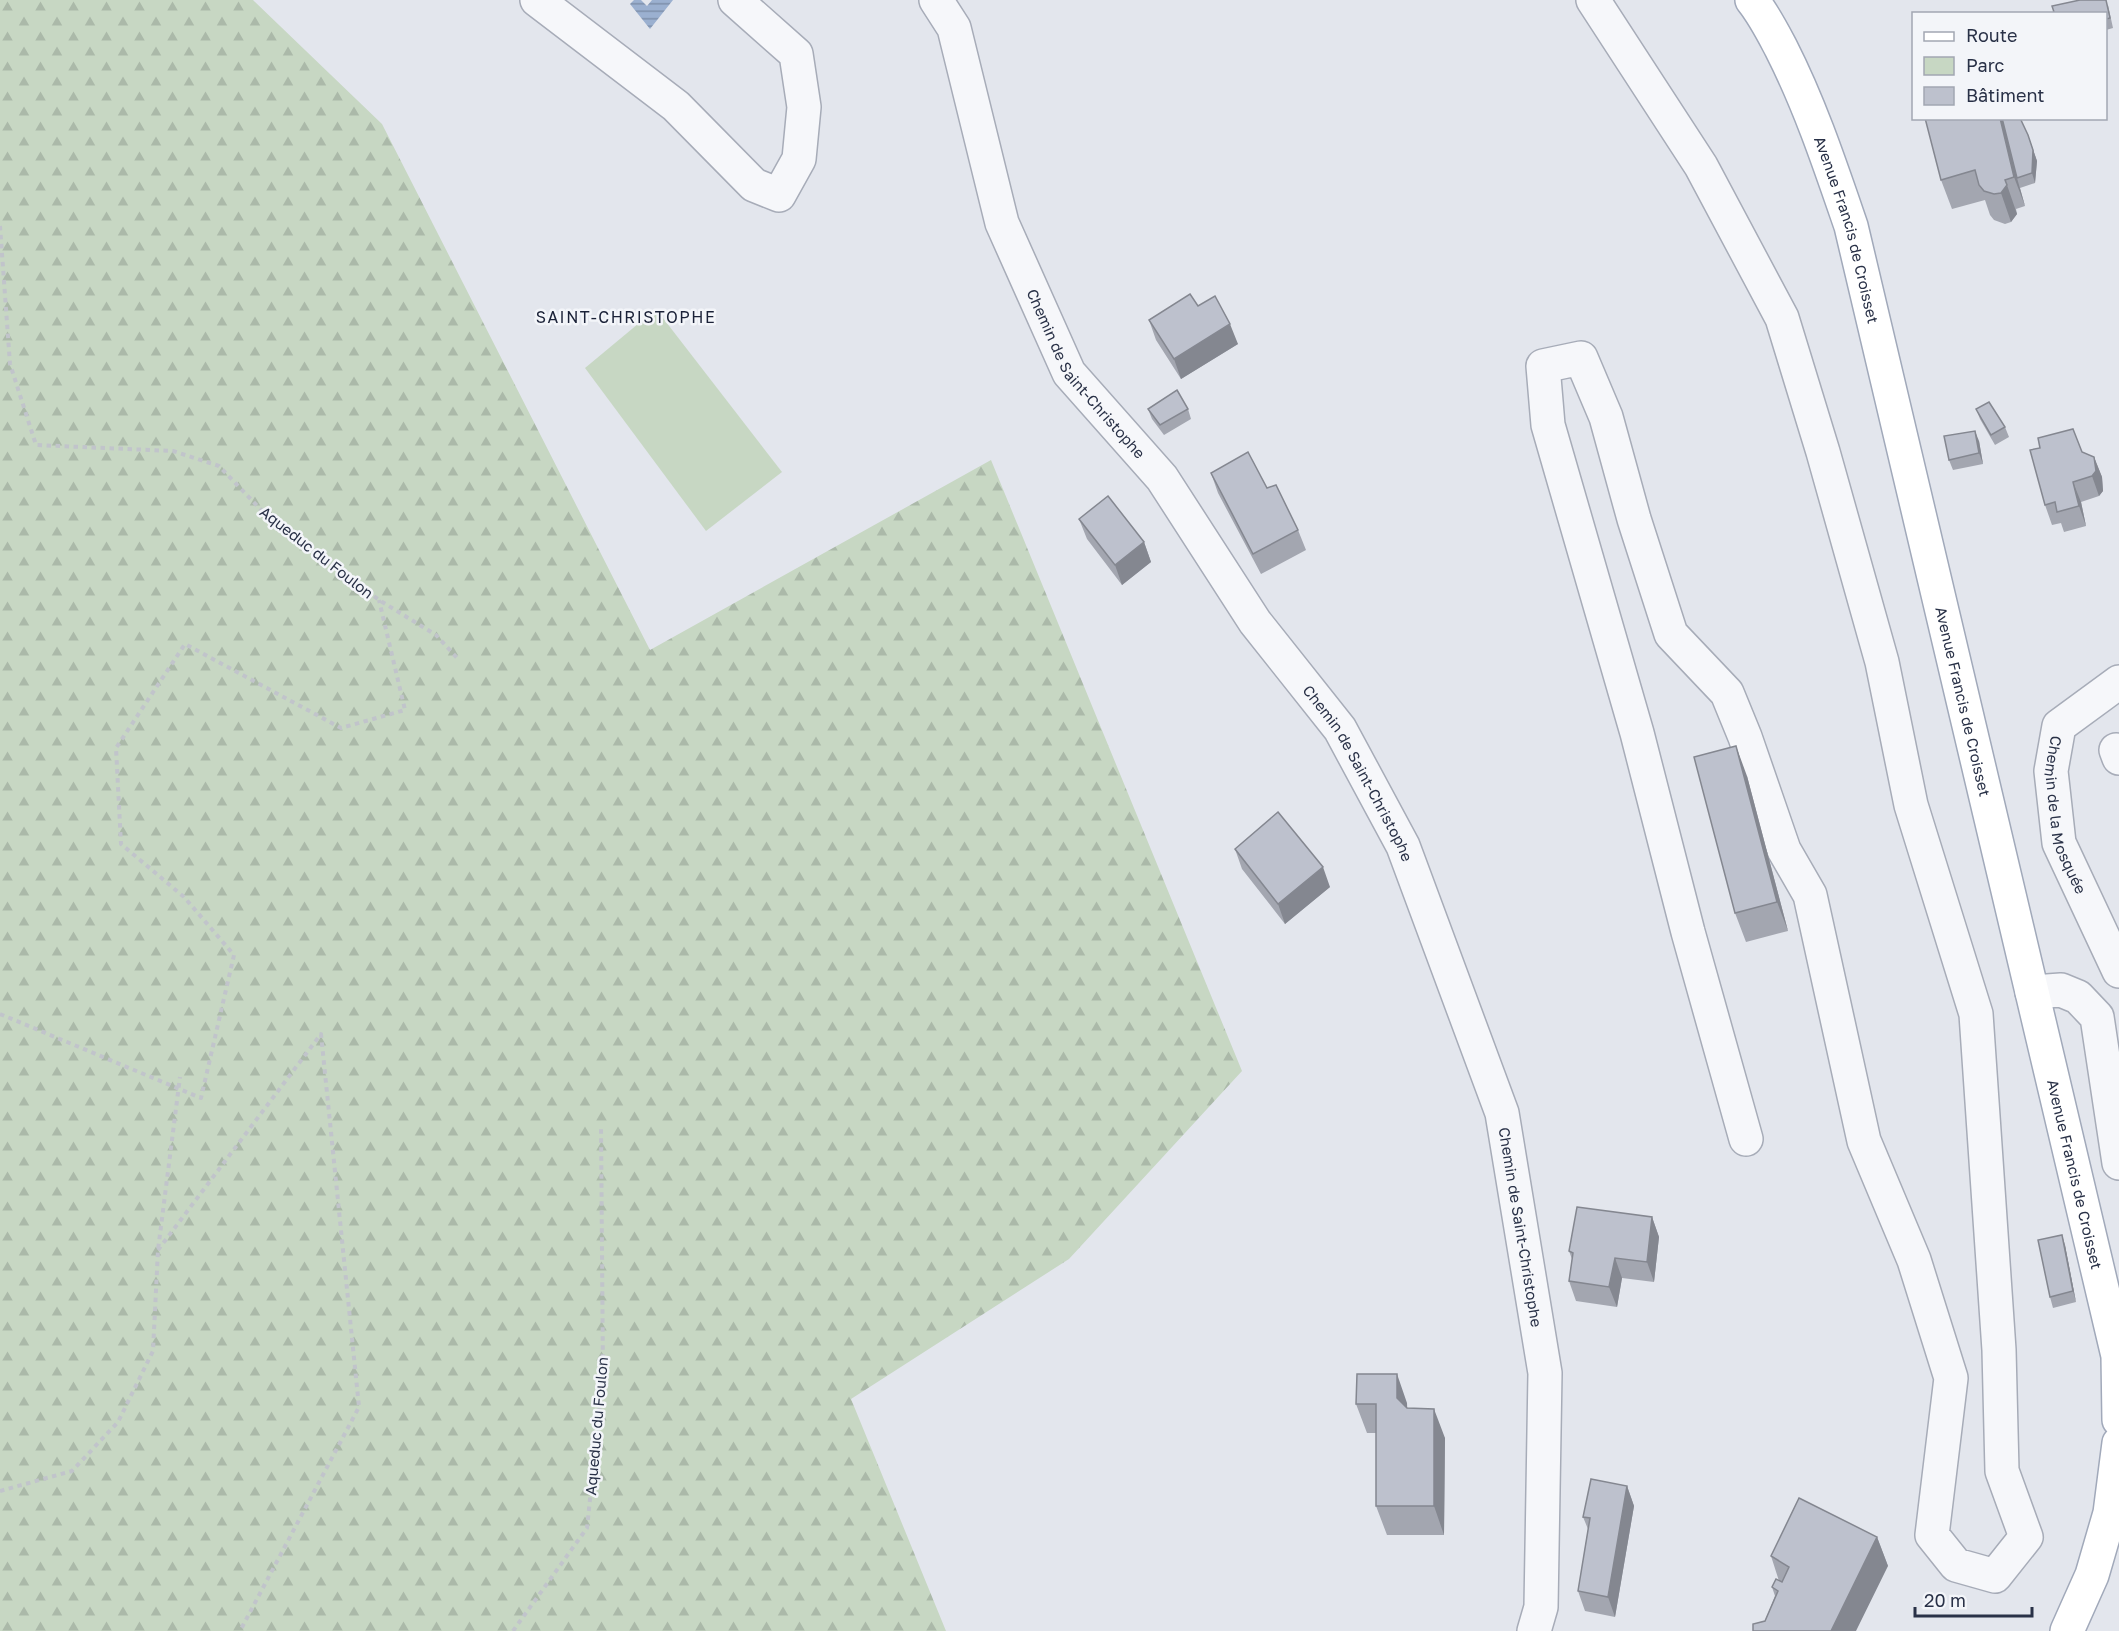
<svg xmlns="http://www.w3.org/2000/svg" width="2119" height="1631" viewBox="0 0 2119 1631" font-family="'Golos Text',sans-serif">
<defs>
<pattern id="forest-firs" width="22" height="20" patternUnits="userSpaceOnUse" patternTransform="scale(1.5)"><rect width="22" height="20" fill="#c7d7c3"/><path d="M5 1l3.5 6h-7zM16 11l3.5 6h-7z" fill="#abb9a9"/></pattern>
<pattern id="water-rules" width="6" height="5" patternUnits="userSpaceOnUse" patternTransform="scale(1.5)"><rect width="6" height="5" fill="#9bb0d0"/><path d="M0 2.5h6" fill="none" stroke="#7e90ab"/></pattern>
</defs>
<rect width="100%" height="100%" fill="#e3e6ed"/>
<path fill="url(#forest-firs)" d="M0,0h253l129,124 268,526 341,-190 251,611 -173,188 -218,140 95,232h-946z"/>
<path fill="#c7d7c3" d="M656,309l126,163 -76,59 -121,-163z"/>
<path fill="url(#water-rules)" d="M634,0h7l6,6 5,-6h21l-23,29 -20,-25z"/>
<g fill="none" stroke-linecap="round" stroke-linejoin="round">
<defs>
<g id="minor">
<path d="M537,0l139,106 78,79 25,10 20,-36 5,-52 -8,-53 -61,-54"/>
<path id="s1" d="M936,0l18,28 48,195 67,150 93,105 93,144 85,107 63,117 99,267 43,260 -4,234 -7,24"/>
<path d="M1593,0l108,166 81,152 41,134 59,210 29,143 65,209 23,336 3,121 24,66 -31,39 -39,-11 -24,-30 19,-157 -37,-118 -50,-119 -54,-246 -26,-45 -39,-113 -18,-44 -56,-59 -37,-115 -28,-102 -25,-59 -38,8 5,59 89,308 51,199 58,207"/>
<path id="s2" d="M2119,682l-60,44 -8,45 8,72 60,128"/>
<path d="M2116,750l3,8"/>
<path d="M2032,992l29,-2 17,7 19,20 22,146"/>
</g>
<g id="major">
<path id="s3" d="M1752,0c12,15 20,31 29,48 29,57 49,117 70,178l267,1130 1,64"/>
<path d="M2067,1631l25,-56 18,-62 9,-70"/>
</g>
</defs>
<use href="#minor" stroke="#a7acb8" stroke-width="36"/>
<use href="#major" stroke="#a1a9ba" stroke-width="36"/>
<path stroke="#c1c4cb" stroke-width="4" stroke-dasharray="4.5 4.5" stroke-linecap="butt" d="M0,226l10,138 26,81 137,6 46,15 46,48 114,86 57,35 23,25
M0,1014l201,84 33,-143 -50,-58 -63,-53 -5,-96 69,-104 156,84 64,-18 -26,-110
M158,1250l163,-216 38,373 -119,224
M0,1491l72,-20 46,-49 35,-71 5,-101 22,-173
M513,1631l74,-103 16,-153 -2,-250"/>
<use href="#minor" stroke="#f6f7fa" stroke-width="33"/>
<use href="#major" stroke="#fff" stroke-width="33"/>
</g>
<path fill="#a3a6b0" d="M2108,5l5,23 -7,2v-16z
M2028,135l9,26 -2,22 -15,5 5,18 -9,3 1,5 -6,8 -6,2 -11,-4 -4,-5 -5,-15 -33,9 -11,-29z
M1198,306l40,38 -57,35 -25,-39 -7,-20z
M1148,409h40l3,10 -27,16 -12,-16z
M1976,409l29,18 4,10 -14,8 -15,-26z
M1979,441l4,23 -30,6 -4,-10z
M2082,452l12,5 8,20 1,14 -4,5 -18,6 5,24 -22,6 -3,-9 -9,2 -7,-20z
M1211,473l56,15 31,42 8,20 -45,24 -43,-81z
M1079,519l65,23 7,20 -29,23 -35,-46z
M1747,776l41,155 -42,11 -11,-29z
M1235,849l95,38 -45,37 -43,-55z
M1652,1217l7,20 -5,45 -32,-4 -5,29 -41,-6 -7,-20 3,-22 -3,-8z
M2065,1245l11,57 -23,6 -3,-11z
M1407,1403v5l38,30 -1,97h-57l-11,-29v-73h-9l-11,-29z
M1627,1486l7,20 -19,111 -30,-6 -7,-20 10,-62 -5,-12z
M1877,1537l11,29 -123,55 10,-25 -3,-9 7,-6 -8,-25z"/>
<path fill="#848790" d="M2000,118h3l14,60 8,28 -11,-29z
M2028,135l9,26 -2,22 -3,-10z
M2007,185l10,29 -6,8 -10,-29z
M1230,324l8,20 -57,35 -7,-20z
M1975,431l4,10 4,23 -4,-11z
M2094,457l8,20 1,14 -4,5 -7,-20z
M2073,482l8,20 5,24 -7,-20z
M1144,542l7,20 -29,23 -7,-20z
M1736,746l11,30 41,155 -11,-29z
M1323,867l7,20 -45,37 -7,-20z
M1652,1217l7,20 -5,45 -7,-20z
M2062,1235l3,10 11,57 -3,-11z
M1615,1258l7,20 -5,29 -8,-20z
M1397,1374l10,29 1,25 -11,-30z
M1434,1409l11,29 -1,97 -10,-29z
M1627,1486l7,20 -19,111 -7,-20z
M1877,1537l11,29 -32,65h-25z"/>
<path fill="#bdc1cd" stroke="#848790" stroke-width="1.5" d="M2080,0h26l4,18 -4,1v-5h-57l5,-2 -2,-6z
M1925,118h75l14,59 -9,3 2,5 -6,8 -7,1 -10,-3 -5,-6 -4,-15 -34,10z
M2002,118h18l8,17 5,15 -1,23 -15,5z
M1190,294l8,12 17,-10 15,28 -56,35 -25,-39z
M1177,390l11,19 -28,16 -12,-16z
M1989,402l16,25 -14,8 -15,-26z
M2073,429l9,23 12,5 2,14 -4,5 -19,6 6,24 -22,6 -2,-10 -10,3 -15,-55 10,-2 -2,-10z
M1975,431l4,22 -30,7 -5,-24z
M1248,452l19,36 9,-3 22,45 -45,24 -42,-81z
M1108,496l36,46 -29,23 -36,-46z
M1736,746l41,156 -42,11 -41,-156z
M1278,812l45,55 -45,37 -43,-55z
M1577,1207l75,10 -5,45 -32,-4 -6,29 -40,-6 4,-28 -4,-2z
M2062,1235l11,56 -23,6 -12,-57z
M1357,1374h40v24l10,10 27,1v97h-58v-102h-20z
M1591,1479l36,7 -19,111 -30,-6 12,-73 -7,-1z
M1799,1498l78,39 -46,94h-78v-7l12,-3 13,-30 -6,-4 4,-8 6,3 7,-15 -18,-11z"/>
<g text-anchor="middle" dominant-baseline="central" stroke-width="5" stroke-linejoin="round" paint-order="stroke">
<g font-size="15" fill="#293147" stroke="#f3f5f9">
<text stroke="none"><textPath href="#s3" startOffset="250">Avenue Francis de Croisset</textPath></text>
<text stroke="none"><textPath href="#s1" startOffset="408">Chemin de Saint-Christophe</textPath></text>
<text transform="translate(317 552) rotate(38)">Aqueduc du Foulon</text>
<text stroke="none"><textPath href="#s3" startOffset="736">Avenue Francis de Croisset</textPath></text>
<text stroke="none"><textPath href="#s1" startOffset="894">Chemin de Saint-Christophe</textPath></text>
<text stroke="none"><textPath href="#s2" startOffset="166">Chemin de la Mosquée</textPath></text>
<text stroke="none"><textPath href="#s3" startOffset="1222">Avenue Francis de Croisset</textPath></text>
<text stroke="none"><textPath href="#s1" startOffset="1380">Chemin de Saint-Christophe</textPath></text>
<text transform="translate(596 1426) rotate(-85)">Aqueduc du Foulon</text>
</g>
<g font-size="16" letter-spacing="1.5" fill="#1b2238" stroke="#f3f5f9">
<text x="626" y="317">SAINT-CHRISTOPHE</text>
</g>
</g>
<rect x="1912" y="12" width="195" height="108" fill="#f3f5f9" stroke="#a2a7b2" stroke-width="1.5"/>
<rect x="1924" y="32" width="30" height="9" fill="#ffffff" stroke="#a2a7b2" stroke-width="1.5"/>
<text x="1966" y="42" font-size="18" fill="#293147">Route</text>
<rect x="1924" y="57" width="30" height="18" fill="#c7d7c3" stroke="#a2a7b2" stroke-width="1.5"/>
<text x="1966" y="72" font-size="18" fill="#293147">Parc</text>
<rect x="1924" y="87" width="30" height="18" fill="#bdc1cd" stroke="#a2a7b2" stroke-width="1.5"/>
<text x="1966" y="102" font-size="18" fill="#293147">Bâtiment</text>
<path d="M1915 1607v9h117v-9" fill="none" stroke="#293147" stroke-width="3"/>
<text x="1924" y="1607" font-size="18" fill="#293147" stroke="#f3f5f9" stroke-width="4.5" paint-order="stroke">20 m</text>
</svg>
